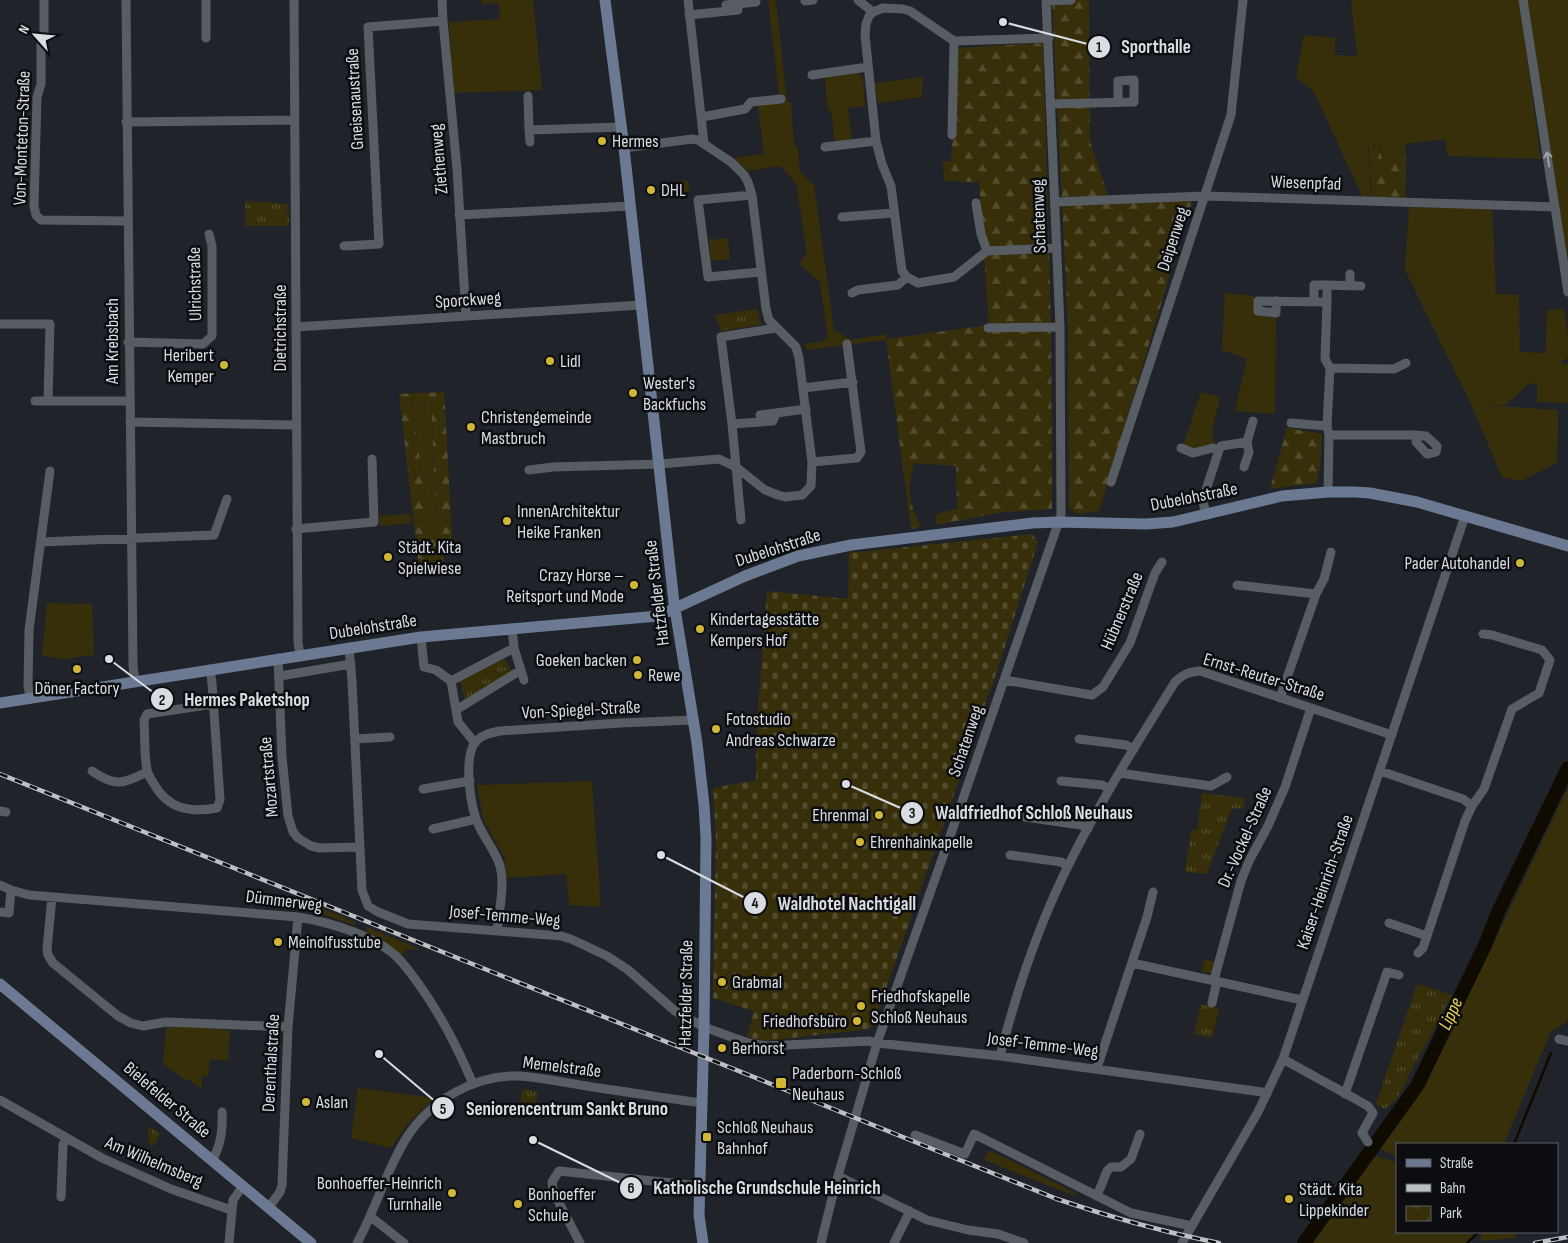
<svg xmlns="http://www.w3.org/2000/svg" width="1568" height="1243" viewBox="0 0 1568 1243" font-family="'Sofia Sans Condensed',sans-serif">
<defs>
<pattern id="forest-firs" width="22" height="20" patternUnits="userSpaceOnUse" patternTransform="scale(1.25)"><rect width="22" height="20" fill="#372f09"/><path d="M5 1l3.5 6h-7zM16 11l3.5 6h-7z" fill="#534d2d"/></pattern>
<pattern id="cemetery-stones" width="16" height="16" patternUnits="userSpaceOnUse" patternTransform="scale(1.25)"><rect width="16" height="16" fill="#372f09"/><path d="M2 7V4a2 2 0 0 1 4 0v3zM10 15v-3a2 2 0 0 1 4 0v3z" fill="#534d2d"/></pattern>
<pattern id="park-tufts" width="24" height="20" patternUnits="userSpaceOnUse" patternTransform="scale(1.25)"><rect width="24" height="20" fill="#372f09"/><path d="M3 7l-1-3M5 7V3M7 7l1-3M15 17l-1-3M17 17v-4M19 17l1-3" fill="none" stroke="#534d2d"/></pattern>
</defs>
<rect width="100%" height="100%" fill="#20242a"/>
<path fill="#372f09" d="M482,0h51l9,90 -89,3 -4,-71 51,-3 -1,-16 -17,1z
M768,0h8l11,102h4l3,42 4,4 2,23 14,14 20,145 17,10 34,-6 1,6 -79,10 -2,-6 19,-3 4,-4 -8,-55 -21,-18 8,-11 -11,-70 -16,-17 -32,5 -15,-13 31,-4 -6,-49 22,-2z
M1351,0h168l22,159 -93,-3 -3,-17 -40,5 1,12 -24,3 -2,-13 -12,-2 3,52h-9l-48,-104 -18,-15 8,-42 31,3v17l22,1z
M1527,0h41v267z
M858,73l5,5 2,28 -17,2 4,33 -15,1 -3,-3 -3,-28 -3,-1 -3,-30 1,-3z
M923,77l-1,20 -44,6 -3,-20z
M1409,207l83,1 4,86 23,1 1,57 26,1 1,-43 17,-1 4,28v21l-6,3 -1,4 7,-1v39l-31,-1v-19l-9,1 -22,21h-22l74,5 -1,53 -36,18 -19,-4 -31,-73 -66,-134z
M728,238l2,21 -19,2 -2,-21z
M1225,293l29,3v19l22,3 -1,96 -40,-3 12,-52 -25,-9z
M1201,392l19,5 -8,35 3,12 -24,5 -8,-3z
M411,395l20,1 5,130 -7,1z
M411,514v9l-31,3 -1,-10z
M47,603l45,1 2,51 -30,4 -22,-3z
M592,781l9,126 -32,-2 -3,-31 -59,4 -2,-19 -22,-40 -6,-34z
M1568,788v230l-2,5 -15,8 -47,113h-107v12l-17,-7 45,-63z
M314,905l41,17v1l-1,2 -41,-14z
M367,927l55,23 -16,-1 -4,7 -36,-25z
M1205,959l10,3 -4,11 -10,-1z
M174,1026l56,4 -2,30 -18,-1 -2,17 -6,1 -1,12 -13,-10 -2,2 -23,-18 3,-35z
M358,1088l76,10 -28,28 -15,22 -40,-10z
M989,1150l81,40 6,4 -4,1 -88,-35z
M1374,1155l23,8v69h68l8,3 -4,8h-159z
M1484,1232h33l-2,6 -33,3 -2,-5z"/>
<path fill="url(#forest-firs)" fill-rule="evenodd" d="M1052,0h37l1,141 20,61 83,-4 -94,313 -22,3 -8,-6 -1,-185z
M1043,43l8,282 1,184 -48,3 -69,13 2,-11 20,-5 -1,-43 -42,-3c-7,30 -6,36 7,64l-10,2 -25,-190 103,-14 -10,-143 -35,-1 -1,-19 8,-1 7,-113z
M1369,145l10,1 3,13 24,-3 -1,42 -33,-1z
M444,392l9,159 -10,2 1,20 -24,2 -21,-181zM411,396h20l5,130h-7z
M1287,428l35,6 -2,33 -4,16 -46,6z"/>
<path fill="url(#cemetery-stones)" d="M1032,534l6,8 -41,129 -124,355 -4,3 -103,12 -19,-4 7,-26 -41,-13 3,-159 -3,-51 43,-8 1,-56 10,-133 81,8 1,-46z"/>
<path fill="url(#park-tufts)" d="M685,180l4,2 1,6 -3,4 -13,2 -5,-3 -1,-6 2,-3z
M245,201l44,3v3l-2,1v3h2v15h-44z
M757,309l4,16 -40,6 -6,-16z
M504,657l8,16 -47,28 -5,-20z
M1202,793l43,5 -2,11 -11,-1 -25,66 -22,-2 6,-42h6z
M1417,984l35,11 -56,105 -11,9 -9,-5z
M1201,1004l18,4 -7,30 -18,-4z
M523,1089l15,3 -3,13 -15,-3z
M148,1128h4l8,6 -6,12 -5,-2z"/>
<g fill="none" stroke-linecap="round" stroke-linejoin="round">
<path stroke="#100b00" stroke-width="2.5" d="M1514,1144l37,-91
M1467,1243l12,-11"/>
<path stroke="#100b00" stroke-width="14" d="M1304,1243l113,-157 69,-143 13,-33 69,-142"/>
<path stroke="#585d64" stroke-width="9" d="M44,0v37l-3,8v39l-4,13 -3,109 2,9 5,5 87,1
M126,0l7,666 2,15
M294,0l4,642 2,13
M442,0l1,21 14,148 9,147
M688,0l16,143
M858,0l15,12
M1523,0l45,292
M805,1l8,-1
M1046,1l25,-1
M737,4l19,-2
M689,15l49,-5 -1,-6 -11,1 1,6
M206,38v-38
M1049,38l-95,3 -44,-30 -7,-2 -20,-1 -10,4 -4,4 -3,8 -1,11 11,106 6,23 9,22 11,85 5,6 11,6 36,-6 33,-26 70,-3
M812,75l56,-8
M528,96l1,34 92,-3
M1050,104l84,-2v-22l-16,1v21
M702,117l43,-8 6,-7 30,-3
M126,122l167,-2
M529,130l1,12
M952,135l2,-94
M825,147l51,-6
M752,195l-54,5 10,77 52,-5
M1055,202l150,-6 350,11
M976,203l5,31 6,17
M459,215l171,-9
M842,217l51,-4
M344,246l35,-2 -11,-217 75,-6
M1350,274v12
M852,293l6,-3 40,-5 9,-8
M1276,301v12l-18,-2v-10l69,1v-17l34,1
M1314,301v-16h13
M1327,302l-2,57 5,9 -3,58 2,9 -1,57
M0,324h50l-2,77
M296,327l345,-22
M988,328l72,-1
M128,342l75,2 9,-8v-90l-3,-12
M1330,368l64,1 12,-6
M803,388l50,-6
M35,401h94
M130,422l165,3
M761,422l-1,-7 16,-2
M1291,423l36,3
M732,424l41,-3 3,-8 30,-4
M1329,435h85l12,1 11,10 -1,6 -9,2 -11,-12v-7
M1181,448l12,5 20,-5 6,2
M812,462l45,-4 4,-6 -14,-108
M1244,467l5,-15 -2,-10 6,-21
M529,470l24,-3 107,-3 59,-5 17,8 29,23 13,5 7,2 17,-2 9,-9 1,-24 -13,-104 -3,-11 -27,-27 -3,-11 -14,-114 -4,-13 -4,-7 -13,-13 -33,-22 -6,-1 -68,9
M1111,482l120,-367 12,-115
M1207,515l-4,-12 1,-7 15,-46 2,-4 26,-4
M741,520l-9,-96 -11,-87 55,-9
M296,529l78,-7 -2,-63
M41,542l173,-7 13,-36
M1237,585l79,9
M512,628l2,20 10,32
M421,637l3,30 12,3 15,11 7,41 17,21
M349,647l3,34 10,209 6,16 10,6 30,12 153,12 10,3 36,17 20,13 48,42 29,16 44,16 19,3 101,-5 9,2 123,13 262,36 5,2
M278,658l4,99 6,59 5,16 5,6 13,8 9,2 39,-1
M210,669l2,14 8,117 -3,8c-27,5 -49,1 -63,-24 -3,-5 -6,-9 -7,-14 -3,-16 -2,-34 -3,-50l3,-6 66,-10
M280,676l71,-12
M1004,680l88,15 11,-8 27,-44 25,-70 7,-11
M451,681l63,-33
M30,698l-2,-13 1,-55 21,-159
M1280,698l36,-104 8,-15 7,-27
M456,710l65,-40
M355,739l35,-2
M1079,739l47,6 8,4
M92,771c23,16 31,13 55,1
M1380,771l83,28 9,7
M1119,773l92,13 16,-9
M1061,781l41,4 8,4
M423,789l47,-8
M0,811l6,1
M1025,817l56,8 7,4
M433,829l43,-10
M1010,855l51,7 7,4
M0,885l11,5 18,5 269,22c29,5 57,13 83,28 16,9 26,23 37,38 23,32 40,65 55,101
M52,897l-5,52 1,6 5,8 65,53 13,7 12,3 23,-4 122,5
M0,912l9,1 2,-23
M1389,923l38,13
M497,931c2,-19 8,-47 3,-65 -4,-14 -15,-27 -21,-40 -9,-18 -15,-65 -5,-82 6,-9 16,-11 26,-13l121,-8 72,-3
M1418,953l5,-5 42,-127 7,-15 12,-17 28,-80 27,-16 11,-33 -8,-10 -50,-15 -9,-1
M1132,963l170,37
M1214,980l27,-99 8,-20 19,-35 17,-39 26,-79
M1212,1003l5,-22
M1559,1039l9,2
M1000,1056c17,-67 40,-135 71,-196 31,-62 68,-120 104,-178 8,-8 14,-10 25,-11l192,64
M1283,1059l85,47 5,7 -11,20 6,9
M1097,1068l50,-151 6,-25
M1345,1094l42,-122 12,3
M0,1100l102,58 69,31 60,21
M915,1135l50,19 9,-20 157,79 61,13
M212,1160c9,-13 11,-33 10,-48
M838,1176l89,44 41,10 30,4 26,9
M1097,1196l10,-25 4,-4h10l10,-8 9,-25
M61,1197l2,-53 4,-5
M269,1207l11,-15 2,-7 6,-158 10,-110
M371,1217l33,26
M229,1243l4,-43 10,-14
M357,1243c19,-34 29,-73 50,-106 24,-37 69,-63 113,-61 24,2 48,7 72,11 36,5 72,11 109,16
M580,1243l-27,-52 -1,-9 7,-11 141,15
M821,1243l14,-57 42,-143 70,-198 114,-330 -1,-188 -14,-327
M894,1243l16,-32
M1182,1243l76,-131 25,-53 182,-543"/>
<path stroke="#6b7a92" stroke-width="11" d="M605,0l19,148 50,455 23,140 7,62 2,33 -2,189 -5,188 4,28
M0,703l421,-66 237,-21 87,-40 53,-20 53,-11 182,-22 25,-1 88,2 27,-2 109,-26 46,-4h27l15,1 47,9 151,44
M0,984l311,259"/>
<defs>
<path id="rail" d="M0,774l1057,425c53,18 106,33 162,44
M1535,1243l33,-6"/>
</defs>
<use href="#rail" stroke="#bcbfc3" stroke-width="4.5"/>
<use href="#rail" stroke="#0b0d10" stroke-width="2.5" stroke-dasharray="8" stroke-linecap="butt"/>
</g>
<defs><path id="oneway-shaft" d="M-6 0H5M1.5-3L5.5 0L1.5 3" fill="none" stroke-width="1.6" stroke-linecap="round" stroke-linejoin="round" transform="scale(1.25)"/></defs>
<use stroke="#9fa3a8" href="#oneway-shaft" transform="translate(1548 159) rotate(-99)"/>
<g fill="#d0b736" stroke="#0b0d10" stroke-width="2">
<circle cx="602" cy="141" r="5"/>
<circle cx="651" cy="190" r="5"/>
<circle cx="550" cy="361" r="5"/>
<circle cx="224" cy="365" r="5"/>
<circle cx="633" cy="393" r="5"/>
<circle cx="471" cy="427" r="5"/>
<circle cx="507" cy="521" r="5"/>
<circle cx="388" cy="557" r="5"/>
<circle cx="1520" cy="563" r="5"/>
<circle cx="634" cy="585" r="5"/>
<circle cx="700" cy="629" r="5"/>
<circle cx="637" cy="660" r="5"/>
<circle cx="77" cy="669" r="5"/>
<circle cx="638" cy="675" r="5"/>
<circle cx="716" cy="729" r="5"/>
<circle cx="879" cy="815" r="5"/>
<circle cx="860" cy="842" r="5"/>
<circle cx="278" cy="942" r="5"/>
<circle cx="722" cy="982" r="5"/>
<circle cx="861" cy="1006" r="5"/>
<circle cx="857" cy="1021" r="5"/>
<circle cx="722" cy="1048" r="5"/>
<rect x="775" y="1077" width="12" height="12" rx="2.5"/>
<circle cx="306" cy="1102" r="5"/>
<rect x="702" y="1132" width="10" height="10" rx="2.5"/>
<circle cx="452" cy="1193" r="5"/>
<circle cx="1289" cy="1199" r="5"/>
<circle cx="518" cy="1204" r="5"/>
</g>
<g text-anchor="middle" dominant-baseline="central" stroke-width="5" stroke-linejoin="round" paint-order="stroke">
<g font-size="18" fill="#d9dce0" stroke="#0b0d10">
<text transform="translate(355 99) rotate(-93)">Gneisenaustraße</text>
<text transform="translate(22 138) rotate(-88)">Von-Monteton-Straße</text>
<text transform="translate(439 159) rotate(-95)">Ziethenweg</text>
<text transform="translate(1306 183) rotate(2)">Wiesenpfad</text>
<text transform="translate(1039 216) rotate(-92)">Schatenweg</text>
<text transform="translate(1173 239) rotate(-72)">Deipenweg</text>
<text transform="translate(195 284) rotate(-91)">Ulrichstraße</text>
<text transform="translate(468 300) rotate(-4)">Sporckweg</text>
<text transform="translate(280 328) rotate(-90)">Dietrichstraße</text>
<text transform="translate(112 341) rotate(-90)">Am Krebsbach</text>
<text transform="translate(1194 497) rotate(-11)">Dubelohstraße</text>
<text transform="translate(778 548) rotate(-18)">Dubelohstraße</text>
<text transform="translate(657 593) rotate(-97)">Hatzfelder Straße</text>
<text transform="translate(1122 611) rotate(-67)">Hübnerstraße</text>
<text transform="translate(373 627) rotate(-9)">Dubelohstraße</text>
<text transform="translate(1264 677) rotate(17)">Ernst-Reuter-Straße</text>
<text transform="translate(581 710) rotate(-3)">Von-Spiegel-Straße</text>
<text transform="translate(966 741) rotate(-71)">Schatenweg</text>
<text transform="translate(269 777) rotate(-95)">Mozartstraße</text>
<text transform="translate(1245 837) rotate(-66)">Dr.-Vockel-Straße</text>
<text transform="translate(1325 882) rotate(-71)">Kaiser-Heinrich-Straße</text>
<text transform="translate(284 901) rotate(7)">Dümmerweg</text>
<text transform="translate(505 916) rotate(5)">Josef-Temme-Weg</text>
<text transform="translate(686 993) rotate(-89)">Hatzfelder Straße</text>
<text transform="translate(1043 1045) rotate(7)">Josef-Temme-Weg</text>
<text transform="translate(271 1063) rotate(-87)">Derenthalstraße</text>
<text transform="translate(562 1067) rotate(7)">Memelstraße</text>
<text transform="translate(167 1100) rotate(40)">Bielefelder Straße</text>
<text transform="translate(154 1162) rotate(23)">Am Wilhelmsberg</text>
</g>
<g font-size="18" fill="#d9dce0" stroke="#0b0d10" text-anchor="start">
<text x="612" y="141">Hermes</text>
<text x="661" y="190">DHL</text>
<text x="214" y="355" text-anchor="end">Heribert<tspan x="214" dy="21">Kemper</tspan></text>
<text x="560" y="361">Lidl</text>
<text x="643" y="383">Wester's<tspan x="643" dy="21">Backfuchs</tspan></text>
<text x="481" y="417">Christengemeinde<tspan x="481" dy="21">Mastbruch</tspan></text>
<text x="517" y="511">InnenArchitektur<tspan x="517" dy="21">Heike Franken</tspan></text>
<text x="398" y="547">Städt. Kita<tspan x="398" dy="21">Spielwiese</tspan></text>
<text x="1510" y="563" text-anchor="end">Pader Autohandel</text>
<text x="624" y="575" text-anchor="end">Crazy Horse –<tspan x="624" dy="21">Reitsport und Mode</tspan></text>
<text x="710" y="619">Kindertagesstätte<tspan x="710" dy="21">Kempers Hof</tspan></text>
<text x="627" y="660" text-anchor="end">Goeken backen</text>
<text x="648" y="675">Rewe</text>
<text x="77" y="688" text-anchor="middle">Döner Factory</text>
<text x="726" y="719">Fotostudio<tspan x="726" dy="21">Andreas Schwarze</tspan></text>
<text x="869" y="815" text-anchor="end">Ehrenmal</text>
<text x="870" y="842">Ehrenhainkapelle</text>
<text x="288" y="942">Meinolfusstube</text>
<text x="732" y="982">Grabmal</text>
<text x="871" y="996">Friedhofskapelle<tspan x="871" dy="21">Schloß Neuhaus</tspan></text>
<text x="847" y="1021" text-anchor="end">Friedhofsbüro</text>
<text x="732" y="1048">Berhorst</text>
<text x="792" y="1073">Paderborn-Schloß<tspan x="792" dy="21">Neuhaus</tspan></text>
<text x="316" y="1102">Aslan</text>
<text x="717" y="1127">Schloß Neuhaus<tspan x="717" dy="21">Bahnhof</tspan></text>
<text x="442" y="1183" text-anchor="end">Bonhoeffer-Heinrich<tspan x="442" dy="21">Turnhalle</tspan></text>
<text x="1299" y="1189">Städt. Kita<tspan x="1299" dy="21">Lippekinder</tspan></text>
<text x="528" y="1194">Bonhoeffer<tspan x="528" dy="21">Schule</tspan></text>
</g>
<g font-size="19" font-style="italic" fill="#ebd257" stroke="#0b0d10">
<text transform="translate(1451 1014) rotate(-65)">Lippe</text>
</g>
</g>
<path fill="none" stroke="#d9dce0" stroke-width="2" d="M1003 22L1099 47M109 659L162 699M846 784L912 813M661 855L755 903M379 1054L443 1108M533 1140L631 1188"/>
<g fill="#d9dce0" stroke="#0b0d10" stroke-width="2">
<circle cx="1003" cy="22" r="5"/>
<circle cx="109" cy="659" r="5"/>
<circle cx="846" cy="784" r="5"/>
<circle cx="661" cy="855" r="5"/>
<circle cx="379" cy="1054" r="5"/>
<circle cx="533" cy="1140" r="5"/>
<circle cx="1099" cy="47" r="12"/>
<circle cx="162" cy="699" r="12"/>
<circle cx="912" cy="813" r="12"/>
<circle cx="755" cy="903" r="12"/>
<circle cx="443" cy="1108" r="12"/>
<circle cx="631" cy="1188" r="12"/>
</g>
<g font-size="15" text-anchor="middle" font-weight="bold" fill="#111">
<text x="1099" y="52">1</text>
<text x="162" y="705">2</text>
<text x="912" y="818">3</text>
<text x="755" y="908">4</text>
<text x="443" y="1114">5</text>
<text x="631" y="1193">6</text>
</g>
<g font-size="19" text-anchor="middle" font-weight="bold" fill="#d9dce0" stroke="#0b0d10" stroke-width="5" stroke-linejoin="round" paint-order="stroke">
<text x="1156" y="53">Sporthalle</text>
<text x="247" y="706">Hermes Paketshop</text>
<text x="1034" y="819">Waldfriedhof Schloß Neuhaus</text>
<text x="847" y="910">Waldhotel Nachtigall</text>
<text x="567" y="1115">Seniorencentrum Sankt Bruno</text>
<text x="767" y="1194">Katholische Grundschule Heinrich</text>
</g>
<rect x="1396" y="1143" width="162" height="90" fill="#0b0d10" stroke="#5d6063"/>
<rect x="1406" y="1159" width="25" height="8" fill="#6b7a92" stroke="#5d6063"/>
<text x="1440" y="1168" font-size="15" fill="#d9dce0">Straße</text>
<rect x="1406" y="1184" width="25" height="8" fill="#bcbfc3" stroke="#5d6063"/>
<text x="1440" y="1193" font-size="15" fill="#d9dce0">Bahn</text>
<rect x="1406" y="1206" width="25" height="15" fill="url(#park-tufts)" stroke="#5d6063"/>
<text x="1440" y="1218" font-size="15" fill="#d9dce0">Park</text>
<g transform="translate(35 35) rotate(297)" stroke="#0b0d10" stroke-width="4" paint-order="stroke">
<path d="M0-4L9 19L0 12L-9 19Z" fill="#d9dce0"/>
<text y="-8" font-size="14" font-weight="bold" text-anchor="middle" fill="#d9dce0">N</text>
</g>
</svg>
